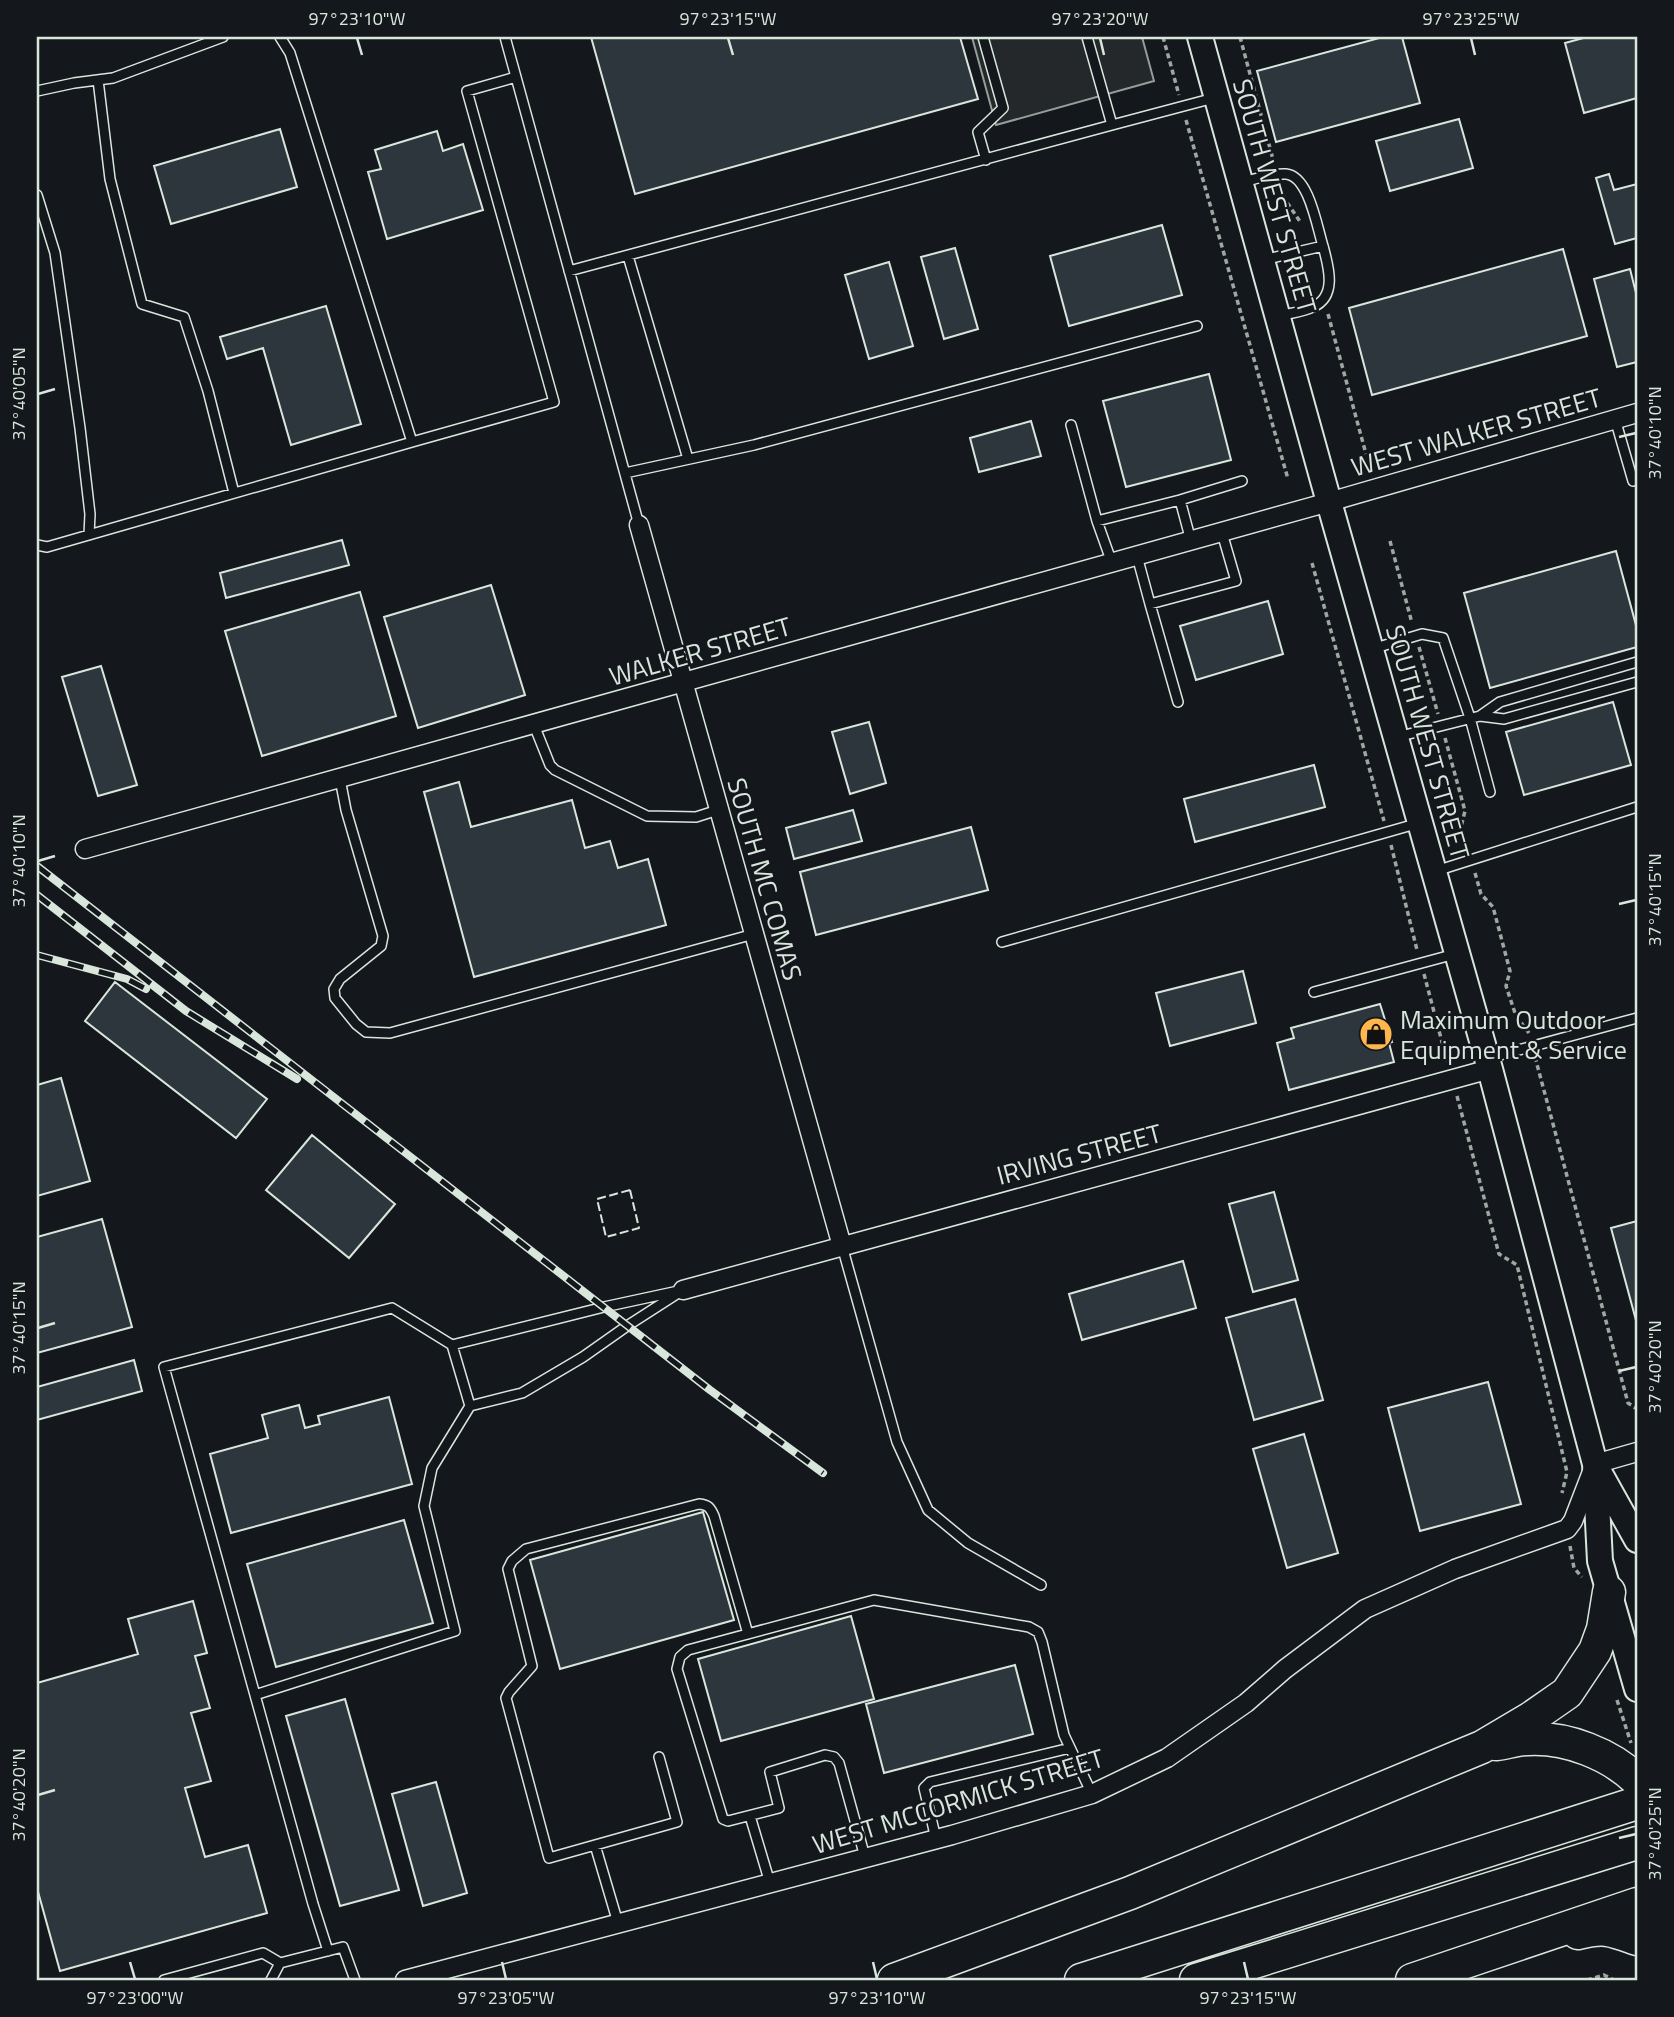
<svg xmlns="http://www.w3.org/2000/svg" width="1674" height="2017" viewBox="0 0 1674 2017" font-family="'Titillium Web',sans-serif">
<rect width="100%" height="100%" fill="#14181c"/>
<path fill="#24282b" stroke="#939e99" stroke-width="2" d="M972,37h170l12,44 -158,44z"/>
<path fill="#2c363c" stroke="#d8e6dc" stroke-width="2" d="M591,37h369l18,62 -343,95z
M1383,37h19l18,66 -144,39 -19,-71z
M1587,37h50v61l-53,15 -19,-70z
M1459,119l14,49 -83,23 -14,-50z
M280,129l17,58 -126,37 -17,-58z
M437,131l6,20 20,-7 20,66 -96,29 -19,-67 13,-3 -6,-19z
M1609,174l5,16 23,-6v54l-22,6 -19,-66z
M1162,225l20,70 -113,31 -19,-70z
M955,248l23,81 -34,10 -23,-82z
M1563,249l24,87 -215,59 -23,-87z
M889,262l24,84 -44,13 -24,-84z
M1630,269l7,28v65l-20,5 -23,-88z
M326,306l35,118 -70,21 -28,-97 -36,11 -7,-22z
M1209,374l22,86 -105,27 -23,-86z
M1031,421l10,35 -62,16 -9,-34z
M342,540l7,25 -123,33 -6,-25z
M1616,551l21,78v18l-147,41 -26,-95z
M491,585l34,110 -107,33 -34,-111z
M360,592l36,124 -134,40 -37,-125z
M1268,601l15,53 -87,26 -16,-54z
M101,666l36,119 -39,11 -36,-119z
M1613,702l18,63 -107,30 -18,-63z
M869,722l17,61 -36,11 -18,-62z
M1314,765l11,42 -130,35 -11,-43z
M459,782l12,45 101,-27 13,48 25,-7 8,27 30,-9 18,66 -192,52 -50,-185z
M853,810l9,31 -68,18 -8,-31z
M971,827l17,63 -172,45 -16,-63z
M1243,971l13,52 -86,23 -14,-53z
M115,982l152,117 -31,39 -151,-117z
M1380,1004l12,38 -3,1 5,19 -105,28 -12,-47 17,-5 -3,-10z
M61,1078l29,103 -53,15v-111z
M312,1135l83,69 -46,54 -83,-68z
M1274,1192l24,88 -45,12 -24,-88z
M102,1219l30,108 -95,26v-116z
M1637,1221v103l-26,-96z
M1183,1261l13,47 -114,32 -13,-46z
M1295,1299l28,101 -69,20 -28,-102z
M134,1360l8,31 -105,29v-33z
M1488,1382l33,122 -101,27 -32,-123z
M389,1397l23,87 -181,49 -21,-79 58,-16 -6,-23 37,-10 6,23 15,-4 -2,-8z
M1304,1434l34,119 -51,15 -34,-119z
M703,1512l31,108 -174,49 -30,-109z
M404,1520l29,103 -157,44 -29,-103z
M193,1601l14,52 -12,3 15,52 -19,5 20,68 -26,7 20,69 43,-12 19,68 -207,58 -23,-83v-205l101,-29 -10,-35z
M851,1616l23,83 -153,42 -23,-82z
M1015,1665l18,69 -149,39 -18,-69z
M345,1699l54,191 -59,16 -54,-190z
M436,1782l31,111 -44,13 -31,-112z"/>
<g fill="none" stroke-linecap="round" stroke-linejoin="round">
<defs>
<path id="service" d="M280,37l10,16 122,389 142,-40 -87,-311 49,-14
M505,37l134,488
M983,37l20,71 -25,24 8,28
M1087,37l25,88 102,-27
M98,80l12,99 32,125 42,13 24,74 26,102
M37,91l37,-8 39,-5 110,-41
M1242,182c14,-3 30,-9 44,-8 23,2 31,53 37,72l-60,14
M37,195l18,58 25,175 10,86 -1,21
M628,256l60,203
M569,271l543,-146
M1279,316c11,-3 24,-4 34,-9 25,-11 15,-42 10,-61
M1615,419l18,62
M1071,425l26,96 83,-21 62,-19
M625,473l129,-28 443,-119
M1180,500l11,41
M1097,521l15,42
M37,545l10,2 365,-105
M1137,556l13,48 86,-23 -14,-48
M1150,604l28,98
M1372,649l50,-15 21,4 27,80 20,74
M1480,716l20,-14 137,-40
M534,725l16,40 5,5 92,46 49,1 22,-7
M1397,737l83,-21 24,3 133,-37
M340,779l6,31 37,126 -2,10 -41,33 -6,10 1,9 21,26 10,8 24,1 364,-99
M1436,871l201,-64
M1002,942l417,-119
M1314,992l141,-38
M1489,1058l148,-40
M842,1246l55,196 31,68 40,33 73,42
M255,1695l200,-64 -31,-125 8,-38 38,-62
M659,1757l18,65 -128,36 -43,-160 3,-6 23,-26 -24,-97 4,-8 14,-12 173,-45c9,1 11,3 15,12l34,118
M750,1816l20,67
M936,1839l-12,-51 6,-6 140,-34
M595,1845l23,78
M865,1857l-26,-94 -5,-6 -9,-2 -55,17 9,36 -51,13 -5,-2 -46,-150 3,-12 8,-7 186,-50 155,27 9,5 4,10 22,93 28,59
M328,1951l-15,-47 -149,-537 228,-59 60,37 152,-38 79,-17 -56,36 -44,31 -61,36 -52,13 -18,-61
M164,1980l99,-27 17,10
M271,1980l9,-17 63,-16 12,33"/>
<path id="minor" d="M639,525l203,721
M85,849l1244,-347 308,-89
M683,1290l807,-221
M405,1980l547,-145 140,-41 75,-36 79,-55 39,-34 80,-60 90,-40 112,-40 6,-8 22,-57 42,-12"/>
<path id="secondary" d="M1200,37l129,465 161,567 105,395 5,97 37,128
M1598,1470l39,70"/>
<path id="motorway" d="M1496,1744c10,-1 21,-5 32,-5 39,-2 82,15 109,41
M1578,1933c27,-7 34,-3 59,6
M894,1980l236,-87 352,-146 49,-29 36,-25 28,-42 8,-22 6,-37
M1081,1980l556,-177
M1196,1980l441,-137
M1412,1980l225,-76"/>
</defs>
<use href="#service" stroke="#d8e6dc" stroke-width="12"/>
<use href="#minor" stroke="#d8e6dc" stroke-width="21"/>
<use href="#secondary" stroke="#d8e6dc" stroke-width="28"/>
<use href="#motorway" stroke="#d8e6dc" stroke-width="35"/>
<path stroke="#9da8a2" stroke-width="3.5" stroke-dasharray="5 3.5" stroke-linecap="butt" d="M1163,37l16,58
M1240,37l34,126
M1186,120l102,359
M1281,187l3,11 17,25
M1328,314l38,140
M1390,541l22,82
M1312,563l72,258
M1419,647l19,67
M1445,738l20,73 -4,16 6,22
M1391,845l26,105
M1475,873l6,21 12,13 17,64 -4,15 10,30 13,17
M1424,974l23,87
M1535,1057l93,346 9,6
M1457,1096l42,158 18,11 50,207 -5,21
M1570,1546l4,22 8,9
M1617,1700l14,43
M1587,1980l17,-5 10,5"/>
<use href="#service" stroke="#14181c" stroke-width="9"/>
<use href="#minor" stroke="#14181c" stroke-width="18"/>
<use href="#secondary" stroke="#14181c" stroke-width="24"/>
<use href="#motorway" stroke="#14181c" stroke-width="32"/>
<defs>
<path id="rail" d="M37,866l673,524 113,83
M37,895l149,116 111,68
M37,955l90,24 19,10"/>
</defs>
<use href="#rail" stroke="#d8e6dc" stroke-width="8"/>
<use href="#rail" stroke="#14181c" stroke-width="5" stroke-dasharray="16" stroke-linecap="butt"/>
<path stroke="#d8e6dc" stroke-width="2" stroke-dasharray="9 3.5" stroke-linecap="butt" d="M630,1190l9,38 -33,9 -9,-38z"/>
</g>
<path fill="none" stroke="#d8e6dc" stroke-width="2.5" d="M357,38l5,17M728,38l5,17M1100,38l4,17M1471,38l4,17M38,394l17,-5M1619,437l17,-4M38,861l17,-5M1619,904l17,-4M38,1328l17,-5M1619,1371l17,-4M38,1795l17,-5M1619,1838l17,-4M130,1962l5,17M502,1962l4,17M873,1962l4,17M1244,1962l4,17"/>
<defs>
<symbol id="shop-disc" viewBox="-11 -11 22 22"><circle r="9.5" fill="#ffb74d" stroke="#14181c"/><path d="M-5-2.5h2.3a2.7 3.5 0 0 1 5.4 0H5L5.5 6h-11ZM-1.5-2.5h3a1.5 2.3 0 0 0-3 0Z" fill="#111"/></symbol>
</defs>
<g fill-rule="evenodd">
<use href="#shop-disc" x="1357" y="1015" width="38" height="38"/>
</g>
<g text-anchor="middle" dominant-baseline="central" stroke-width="5" stroke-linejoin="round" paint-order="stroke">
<g font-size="26" fill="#d8e6dc" stroke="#14181c">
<text transform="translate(1275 196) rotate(74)">SOUTH WEST STREET</text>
<text transform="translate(1476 432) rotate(-16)">WEST WALKER STREET</text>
<text transform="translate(700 651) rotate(-16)">WALKER STREET</text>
<text transform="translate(1428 742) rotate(74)">SOUTH WEST STREET</text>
<text transform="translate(765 879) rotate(74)">SOUTH MC COMAS</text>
<text transform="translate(1079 1154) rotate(-15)">IRVING STREET</text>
<text transform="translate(958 1801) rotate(-17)">WEST MCCORMICK STREET</text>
</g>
<g font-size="26" fill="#d8e6dc" stroke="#14181c" text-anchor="start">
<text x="1400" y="1019">Maximum Outdoor<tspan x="1400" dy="30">Equipment &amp; Service</tspan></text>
</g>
</g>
<rect width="1674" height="2017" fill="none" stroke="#14181c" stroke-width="77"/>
<rect x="38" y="38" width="1598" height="1941" fill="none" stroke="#d8e6dc" stroke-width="2.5"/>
<g font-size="18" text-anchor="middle" fill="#d8e6dc">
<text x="357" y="25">97°23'10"W</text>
<text x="728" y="25">97°23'15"W</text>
<text x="1100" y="25">97°23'20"W</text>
<text x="1471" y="25">97°23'25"W</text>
<text transform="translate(19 394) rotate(-90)" y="6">37°40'05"N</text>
<text transform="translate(1655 433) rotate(-90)" y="6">37°40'10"N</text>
<text transform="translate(19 861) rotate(-90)" y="6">37°40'10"N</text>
<text transform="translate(1655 900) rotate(-90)" y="6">37°40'15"N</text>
<text transform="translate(19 1328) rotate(-90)" y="6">37°40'15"N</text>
<text transform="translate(1655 1367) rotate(-90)" y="6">37°40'20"N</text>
<text transform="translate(19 1795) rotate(-90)" y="6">37°40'20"N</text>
<text transform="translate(1655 1834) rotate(-90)" y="6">37°40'25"N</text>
<text x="135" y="2004">97°23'00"W</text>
<text x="506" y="2004">97°23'05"W</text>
<text x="877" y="2004">97°23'10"W</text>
<text x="1248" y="2004">97°23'15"W</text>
</g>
</svg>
